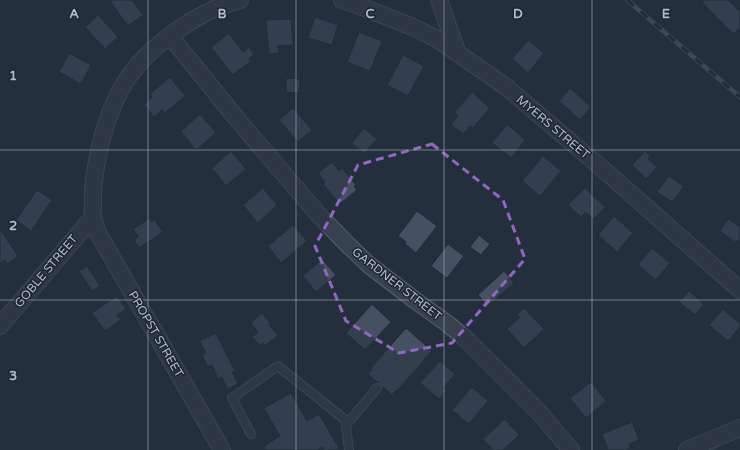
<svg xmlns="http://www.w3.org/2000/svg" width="740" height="450" viewBox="0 0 740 450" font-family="'Varela Round',sans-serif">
<rect width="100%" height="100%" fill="#242f3e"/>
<path fill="#455162" stroke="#1f2835" d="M112,0h20l11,15 -15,11 -18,-25z
M704,0h24l12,12v16l-7,6 -31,-32z
M98,15l20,22 -13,12 -20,-22z
M315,17l23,8 -6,20 -24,-7z
M291,19l2,26 -15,1 1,7 -10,1 -3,-34z
M359,32l23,9 -12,30 -23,-9z
M229,33l14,19 6,-5 5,7 -5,5 2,2 -18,14 -22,-28z
M528,40l16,13 -16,20 -16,-14z
M69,53l22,12 -10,19 -22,-12z
M403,55l21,11 -16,30 -21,-11z
M170,77l15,19 -20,17 -3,-3 -8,7 -10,-12 8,-8 -2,-3z
M286,78l14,1 -1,14 -13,-1z
M570,88l21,19 -11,13 -21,-19z
M472,92l18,16 -17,20 -3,-2 -7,8 -12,-9 7,-9 -4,-3z
M293,108l19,22 -14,12 -19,-22z
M200,114l16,19 -20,17 -15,-19z
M507,124l18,16 -14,18 -19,-15z
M364,128l13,11 -13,15 -12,-11z
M231,151l15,18 -20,17 -14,-18z
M645,151l5,5 -2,3 9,8 -11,12 -14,-14z
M543,156l18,15 -21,25 -18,-15z
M332,162l7,9 3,-3 14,17 -2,1 3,4 -16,13 -3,-3 -1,1 -14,-17 2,-2 -7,-9z
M669,176l15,10 -12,16 -15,-10z
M263,188l14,17 -19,18 -15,-18z
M585,188l20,19 -12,12 -7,-7 -5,5 -13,-12z
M37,190l15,10 -21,31 -15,-11z
M417,211l20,15 -21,27 -11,-9 1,-2 -8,-6z
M614,216l19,17 -16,19 -19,-17z
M150,218l2,4 3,-2 8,12 -24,16 -5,-8 4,-3 -5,-8z
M728,219l12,8v15l-3,-2 -2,2 -15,-11z
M293,225l14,16 -26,22 -13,-17z
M0,231h1l17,25 -11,8 -2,-4 -5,4z
M479,235l11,9 -9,11 -11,-8z
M448,244l16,12 -17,22 -16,-12z
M652,248l18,15 -14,17 -18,-15z
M322,259l14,16 -20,17 -13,-16z
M87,266l13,20 -8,5 -13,-20z
M504,271l10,12 -26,23 -10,-11z
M689,291l15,13 -9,11 -16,-13z
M117,296l9,13 -9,6 4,5 -16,11 -13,-18z
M372,304l19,18 -26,28 -19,-17z
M524,308l20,21 -20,19 -17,-19 13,-12 -3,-2z
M723,309l17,15v3l-12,14 -19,-16z
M262,313l8,10 -1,2 9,10 -13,11 -2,-3 -3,2 -8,-8 6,-5 -7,-9z
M406,328l26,23 -35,40 -1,-1 -4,5 -24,-21 4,-5 -1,-1z
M216,333l19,38 -3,1 6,12 -11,5 -5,-12 -4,2 -6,-14 -4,2 -6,-12 4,-2 -6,-12z
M440,361l15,13 -12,14 4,2 -8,9 -19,-16z
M591,382l15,19 -20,17 -16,-20z
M472,387l16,14 -19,23 -17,-14z
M291,393l16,28 12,-7 21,36h-16l-1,-3 -5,3h-52l-2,-4 16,-10 -16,-28z
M505,419l14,16 -16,15h-10l-10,-11z
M632,422l7,18 -10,4 2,4 -5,2h-18l-6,-16z"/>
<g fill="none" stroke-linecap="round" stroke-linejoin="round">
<defs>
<path id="service" d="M251,434l-19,-36 46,-32 70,56
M349,450l-3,-25 31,-37"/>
<path id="minor" d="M342,0l10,3 61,24 16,8 11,6 65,45 99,84 136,120
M439,0l19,54
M170,36l67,83 81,95 27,28 24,23 47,36 32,23 19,16 71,71 33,39
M0,326l93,-109
M222,450l-124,-217c-2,-5 -4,-11 -5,-17 -1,-4 0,-8 0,-12 -1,-17 2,-32 5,-48 5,-25 13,-50 26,-72 17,-30 59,-61 90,-75 9,-4 18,-6 26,-9
M687,450l53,-22"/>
</defs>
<use href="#service" stroke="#565f6c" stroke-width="10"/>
<use href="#minor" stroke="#565f6c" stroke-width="18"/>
<use href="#service" stroke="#38414e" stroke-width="8"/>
<use href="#minor" stroke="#38414e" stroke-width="16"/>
<defs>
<path id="rail" d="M627,0l113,97"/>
</defs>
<use href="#rail" stroke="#5a6575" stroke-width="4.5"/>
<use href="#rail" stroke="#1d2633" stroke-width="3" stroke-dasharray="9" stroke-linecap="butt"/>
</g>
<path d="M0 0H740V450H0ZM432,144l71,56 22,59 -73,84 -53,10 -53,-32 -31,-75 43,-81z" fill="#242f3e" fill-opacity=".55" fill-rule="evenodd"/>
<path fill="none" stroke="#9266c3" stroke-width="3" stroke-dasharray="8 5" stroke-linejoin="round" d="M432,144l71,56 22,59 -73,84 -53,10 -53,-32 -31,-75 43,-81z"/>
<path fill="none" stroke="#b4bcc9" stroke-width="1" stroke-opacity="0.55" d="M148,0v450M296,0v450M444,0v450M592,0v450M0,150h740M0,300h740"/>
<g text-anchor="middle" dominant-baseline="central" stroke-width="3" stroke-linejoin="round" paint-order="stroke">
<g font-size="12" fill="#b4bcc9" stroke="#1d2633">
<text transform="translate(553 127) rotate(40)">MYERS STREET</text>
<text transform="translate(46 271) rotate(-50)">GOBLE STREET</text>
<text transform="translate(397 284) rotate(38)">GARDNER STREET</text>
<text transform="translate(156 334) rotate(60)">PROPST STREET</text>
</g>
</g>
<g font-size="13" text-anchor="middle" font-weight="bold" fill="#b4bcc9" stroke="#1d2633" stroke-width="3" stroke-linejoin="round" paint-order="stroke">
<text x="74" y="18">A</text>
<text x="222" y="18">B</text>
<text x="370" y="18">C</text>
<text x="518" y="18">D</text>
<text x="666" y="18">E</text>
<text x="13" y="80">1</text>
<text x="13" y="230">2</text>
<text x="13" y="380">3</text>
</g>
</svg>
